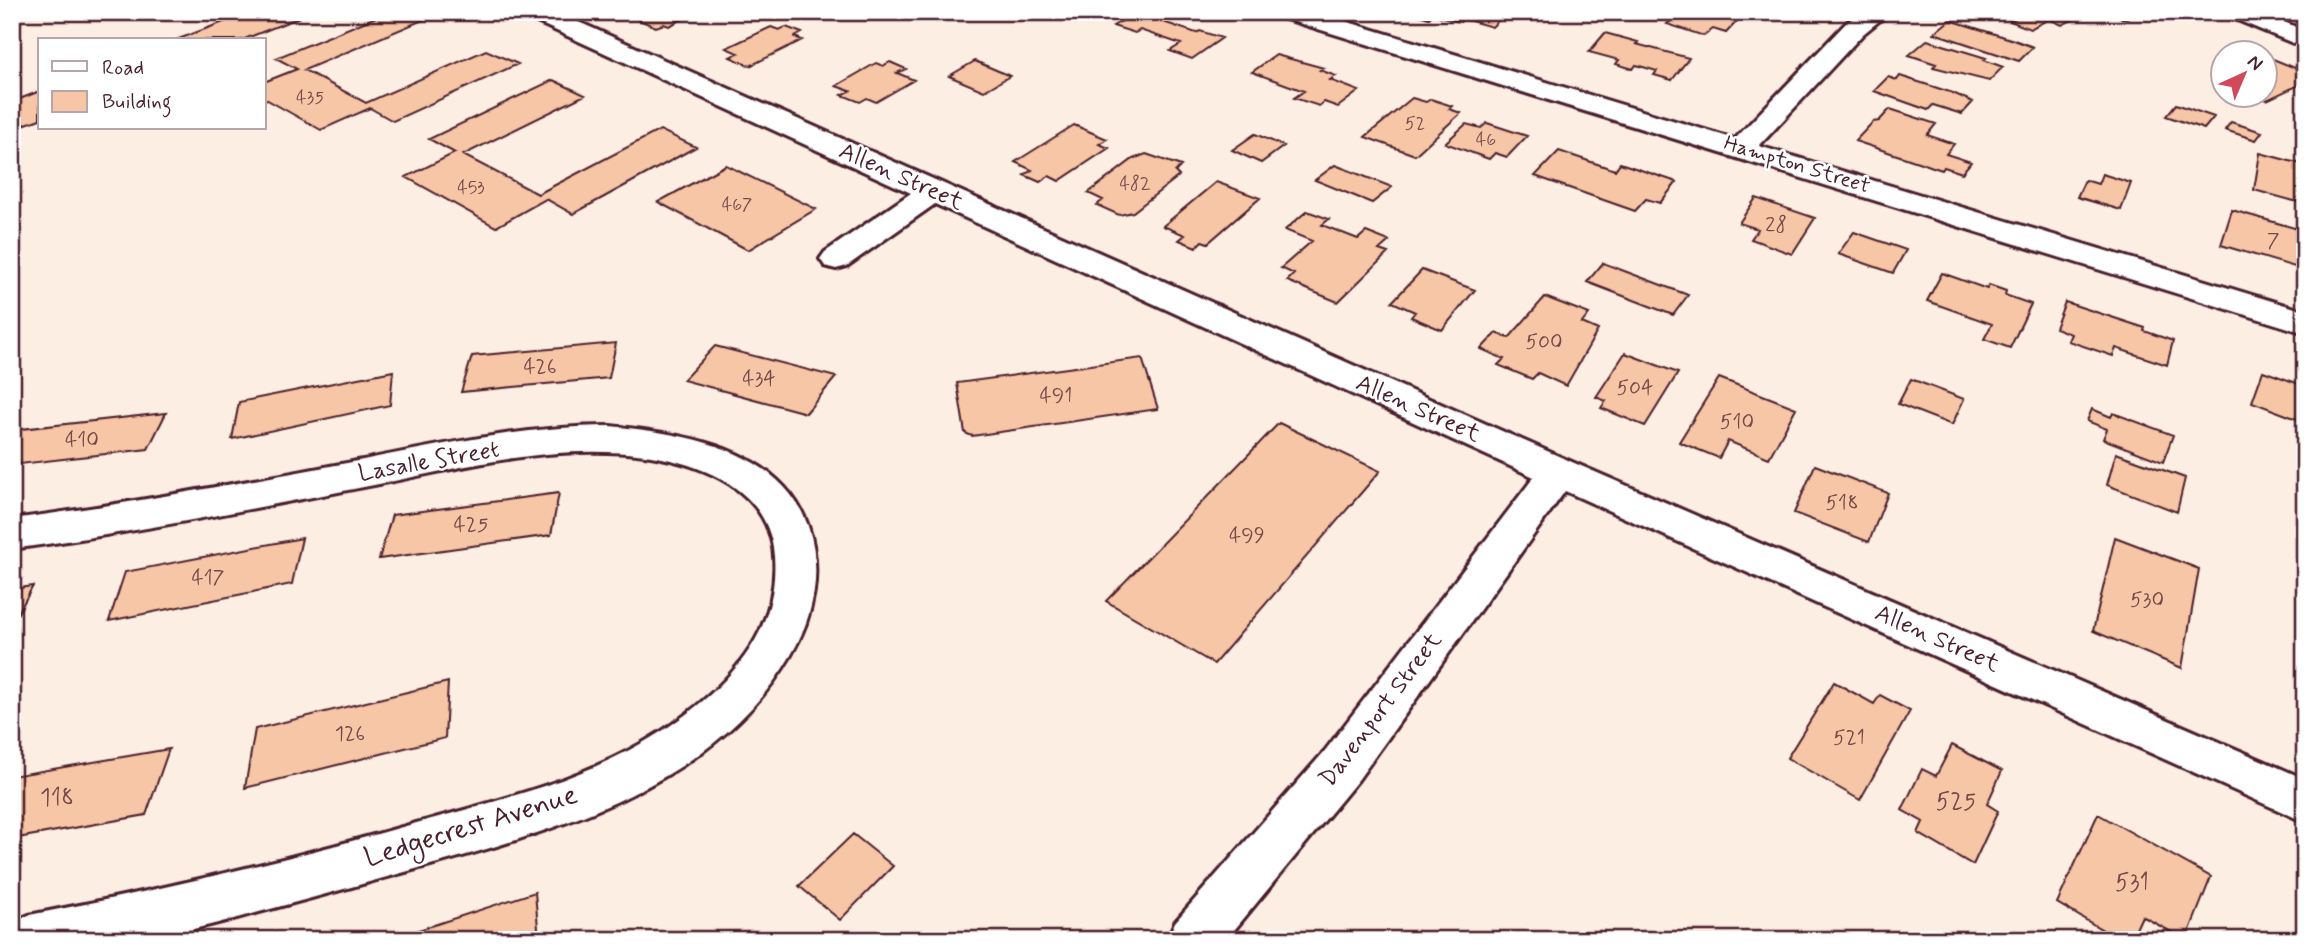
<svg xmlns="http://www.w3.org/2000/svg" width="2317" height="952" viewBox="0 0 2317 952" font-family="Mynerve,sans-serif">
<rect width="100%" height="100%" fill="#fdeee4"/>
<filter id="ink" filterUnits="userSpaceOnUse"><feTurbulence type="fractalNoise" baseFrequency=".0143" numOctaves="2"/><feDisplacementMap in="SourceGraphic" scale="14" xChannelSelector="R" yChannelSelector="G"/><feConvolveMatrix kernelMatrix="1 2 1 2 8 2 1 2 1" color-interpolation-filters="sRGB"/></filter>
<g filter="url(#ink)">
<path fill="#f7c6a6" stroke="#4a1f2b" stroke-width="2" d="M250,12h36l12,6 -56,22h-66z
M388,12h18l17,8 -119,50 62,33 120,-53 32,14 -125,57 -23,-13 -49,22 -57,-32v-16l33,-13 -21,-11z
M697,12l-28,14 -5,-2 -8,3 -22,-9 8,-3 -3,-2 2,-1z
M1409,12h88l8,2 -13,13 -28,-8 -4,3 -27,-8 -4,4z
M1690,12h45l8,3 -17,18 -13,-4 -9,7 -37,-12 9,-7 6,2z
M2009,12h47l18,7 -12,6 -13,-6 -19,10 -20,-8 10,-5z
M2095,12h52l-23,7 -12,-6 -9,3z
M1136,13l60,20 4,-2 22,7 -30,21 -22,-8 11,-7 -41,-14 -5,3 -22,-7z
M1950,20l64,20 19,7 -14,14 -85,-28z
M771,27l8,3 7,-3 16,6 -7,4 7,3 -52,26 -20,-9 8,-4 -12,-5z
M1605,33l33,9 -2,2 53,14 -17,22 -18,-5 3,-4 -21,-6 -3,4 -17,-5 3,-4 -30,-8z
M1927,40l59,18 -2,2 19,7 -14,14 -56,-14 3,-3 -27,-9z
M1276,55l48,13 -4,2 16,6 -6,4 29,11 -21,16 -14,-5 -5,4 -25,-8 10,-7 -52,-19z
M2264,59h9l32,13v10l-38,18 -13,-6h10z
M975,61l35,15 -26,15 -35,-15z
M890,62l16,7 -9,4 17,7 -38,22 -9,-4 -7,4 -18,-7 8,-4 -14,-5 40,-23 7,3z
M1900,76l53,17 20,9 -11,12 -29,-9 -5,5 -54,-19 14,-14 9,3z
M553,80l32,15 -122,60 75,39 122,-64 36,17 -123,67 -27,-15 -50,28 -90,-50 49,-24 -26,-14z
M40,91v28l-28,10v-27z
M1412,98l14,4 5,-3 21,7 -3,3 12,4 -46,42 -50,-18z
M2176,104l38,13 -10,12 -38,-13z
M1890,109l46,15 -9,11 27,9 -8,10 25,8 -9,11 -18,-6 -2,3 -87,-29 18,-19 6,-1z
M2231,122l31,10 -6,8 -31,-10z
M1487,123l40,13 -20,21 -12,-4 -6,6 -44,-16 21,-19 15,4z
M1074,125l33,14 -8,5 10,4 -50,33 -10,-5 -9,6 -16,-7 8,-5 -17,-8z
M1255,134l29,12 -23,17 -29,-13z
M1559,151l56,19 5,-7 57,19 -17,21 -14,-4 -11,12 -100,-35z
M2260,153l45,12v39l-51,-14z
M1146,154l35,12 -6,6 4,4 -46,36 -14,3 -22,-10 6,-5 -15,-7 45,-34z
M726,165l90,44 -68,41 -90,-48z
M1335,165l57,22 -20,16 -57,-23z
M2102,174l29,9 -10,27 -44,-13 8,-17 13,4z
M1216,182l44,16 -52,45 -6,-2 -6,6 -17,-7 6,-5 -22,-9z
M1756,198l59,20 -23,36 -41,-15 7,-10 -19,-6z
M2232,210l73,21v39l-84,-25z
M1307,211l22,8 -7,6 36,14 8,-7 23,9 -10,9 9,3 -50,49 -51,-21 7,-7 -13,-6 31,-27 -27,-11z
M1854,232l52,18 -13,23 -55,-19z
M1603,263l85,32 -15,20 -86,-33z
M1422,270l53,20 -33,40 -31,-13 4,-5 -23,-10z
M1942,273l45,16 2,-4 17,6 -1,4 26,9 -21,44 -26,-9 8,-15 -65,-23z
M1545,297l44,17 -7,9 16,7 -32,56 -28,-13 -6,6 -34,-14 6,-6 -23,-10 15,-16 13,5z
M2065,302l80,26 -1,3 29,10 -6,24 -51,-17 -3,8 -45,-15 3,-7 -16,-6z
M616,343l-7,35 -148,14 11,-36z
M715,346l121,31 -30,36 -123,-33z
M1625,353l53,20 -33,53 -44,-18 5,-7 -10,-4z
M1142,358l16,51 -186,27 -7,-3 -8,-50z
M393,371l-3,34 -158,34 7,-37z
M2263,371l42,15v36l-53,-20z
M1719,378l77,30 -27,50 -41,-17 -9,17 -40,-16z
M1911,379l53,20 -12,26 -54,-21z
M2092,409l19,8 2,-4 60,22 -10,27 -60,-23 4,-10 -20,-8z
M166,413l-18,36 -136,16v-35z
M1279,423l101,48 -166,193 -108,-63z
M2116,453l69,25 -8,34 -70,-27z
M1815,465l73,28 -19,49 -75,-29z
M559,493l-8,42 -172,24 13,-44z
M2115,537l84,32 -17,99 -89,-37z
M302,538l-10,46 -183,37 16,-49z
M33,586l-21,38v-35z
M448,682l-3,56 -200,50 10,-59z
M1834,682l40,22 6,-9 30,16 -50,89 -73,-42z
M1952,745l50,26 -15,33 11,7 -25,54 -55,-32 5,-11 -21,-12 20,-41 14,7z
M169,749l-23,66 -134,24v-63z
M2098,814l113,63 -25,63 -44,-24 -11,24h-11l-63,-37z
M853,834l40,32 -53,54 -41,-34z
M535,892l4,48h-151z"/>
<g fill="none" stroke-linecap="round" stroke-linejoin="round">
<defs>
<path id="minor" d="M523,12h33l1016,450 733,317v43l-740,-331 -207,289 -132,160h-59l8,-18 149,-170 210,-275 -599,-273 -88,62 -11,3 -11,-3 -5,-7 5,-7 86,-59 -385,-176z
M1276,12h39l420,127 110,-115 16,-12h29l-27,22 -104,112 546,165v22l-1026,-316z
M2227,12h34l44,19v17l-75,-31z
M610,426c72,7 170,22 198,100 15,44 6,90 -17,129 -86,147 -277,186 -429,229 -49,14 -99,27 -148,40 -22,5 -44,12 -66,15 -14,2 -29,1 -43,1 -31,0 -62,0 -93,0v-18l17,-7c132,-25 262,-56 391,-93 76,-21 155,-40 224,-80 45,-26 93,-64 116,-111 11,-24 16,-49 14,-75 -5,-67 -71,-92 -129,-101 -91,-12 -183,12 -271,30 -120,23 -240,48 -362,64v-30c118,-15 235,-38 351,-59 82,-16 163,-34 247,-34z"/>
</defs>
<use href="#minor" stroke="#4a1f2b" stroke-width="6"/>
<use href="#minor" fill="#fff" fill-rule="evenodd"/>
</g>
</g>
<g text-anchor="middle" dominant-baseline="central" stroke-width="5" stroke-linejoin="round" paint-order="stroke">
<g font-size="18" fill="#75494a">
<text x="310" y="98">435</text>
<text x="1415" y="124">52</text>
<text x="1486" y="140">46</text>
<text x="1135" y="184">482</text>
<text x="471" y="188">453</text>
<text x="737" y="205">467</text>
</g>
<g font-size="21" fill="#4a1f2b" stroke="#fff">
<text transform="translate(1797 165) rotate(17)">Hampton Street</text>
</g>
<g font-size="21" fill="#75494a">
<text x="1776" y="225">28</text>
<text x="2273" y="241">7</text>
<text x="1544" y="342">500</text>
<text x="540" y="367">426</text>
<text x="759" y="379">434</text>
<text x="1635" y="388">504</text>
<text x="1056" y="396">491</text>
<text x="1737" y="422">510</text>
<text x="82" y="440">410</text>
<text x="1842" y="503">518</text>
<text x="471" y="525">425</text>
<text x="1247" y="536">499</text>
<text x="208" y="578">417</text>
<text x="2147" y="600">530</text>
<text x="350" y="734">126</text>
<text x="1849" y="738">521</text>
</g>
<g font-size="24" fill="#4a1f2b" stroke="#fff">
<text transform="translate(901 177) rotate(24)">Allen Street</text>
<text transform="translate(1418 409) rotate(24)">Allen Street</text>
<text transform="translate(429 462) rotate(-10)">Lasalle Street</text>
<text transform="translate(1937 639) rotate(24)">Allen Street</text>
<text transform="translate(1381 710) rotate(-53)">Davenport Street</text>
</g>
<g font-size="24" fill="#75494a">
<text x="57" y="798">118</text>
<text x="1956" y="802">525</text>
<text x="2132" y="883">531</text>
</g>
<g font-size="28" fill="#4a1f2b" stroke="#fff">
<text transform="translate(471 827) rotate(-17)">Ledgecrest Avenue</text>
</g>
</g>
<rect width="2317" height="952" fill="none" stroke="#fff" stroke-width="42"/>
<rect x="21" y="21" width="2275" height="910" fill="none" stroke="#4a1f2b" stroke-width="2.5" filter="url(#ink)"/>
<rect x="38" y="38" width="228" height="91" fill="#ffffff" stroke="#b7a5aa" stroke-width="2"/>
<rect x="52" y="61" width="35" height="10" fill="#ffffff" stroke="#b7a5aa" stroke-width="2"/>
<text x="102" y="74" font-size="21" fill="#4a1f2b">Road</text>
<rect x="52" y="91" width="35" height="21" fill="#f7c6a6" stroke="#b7a5aa" stroke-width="2"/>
<text x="102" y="108" font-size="21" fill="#4a1f2b">Building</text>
<g transform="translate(2244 74) rotate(44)"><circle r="33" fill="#ffffff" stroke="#b7a5aa" stroke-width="2"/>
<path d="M0-5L12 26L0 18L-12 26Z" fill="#d1495b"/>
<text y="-10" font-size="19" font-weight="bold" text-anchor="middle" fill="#4a1f2b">N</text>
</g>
</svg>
